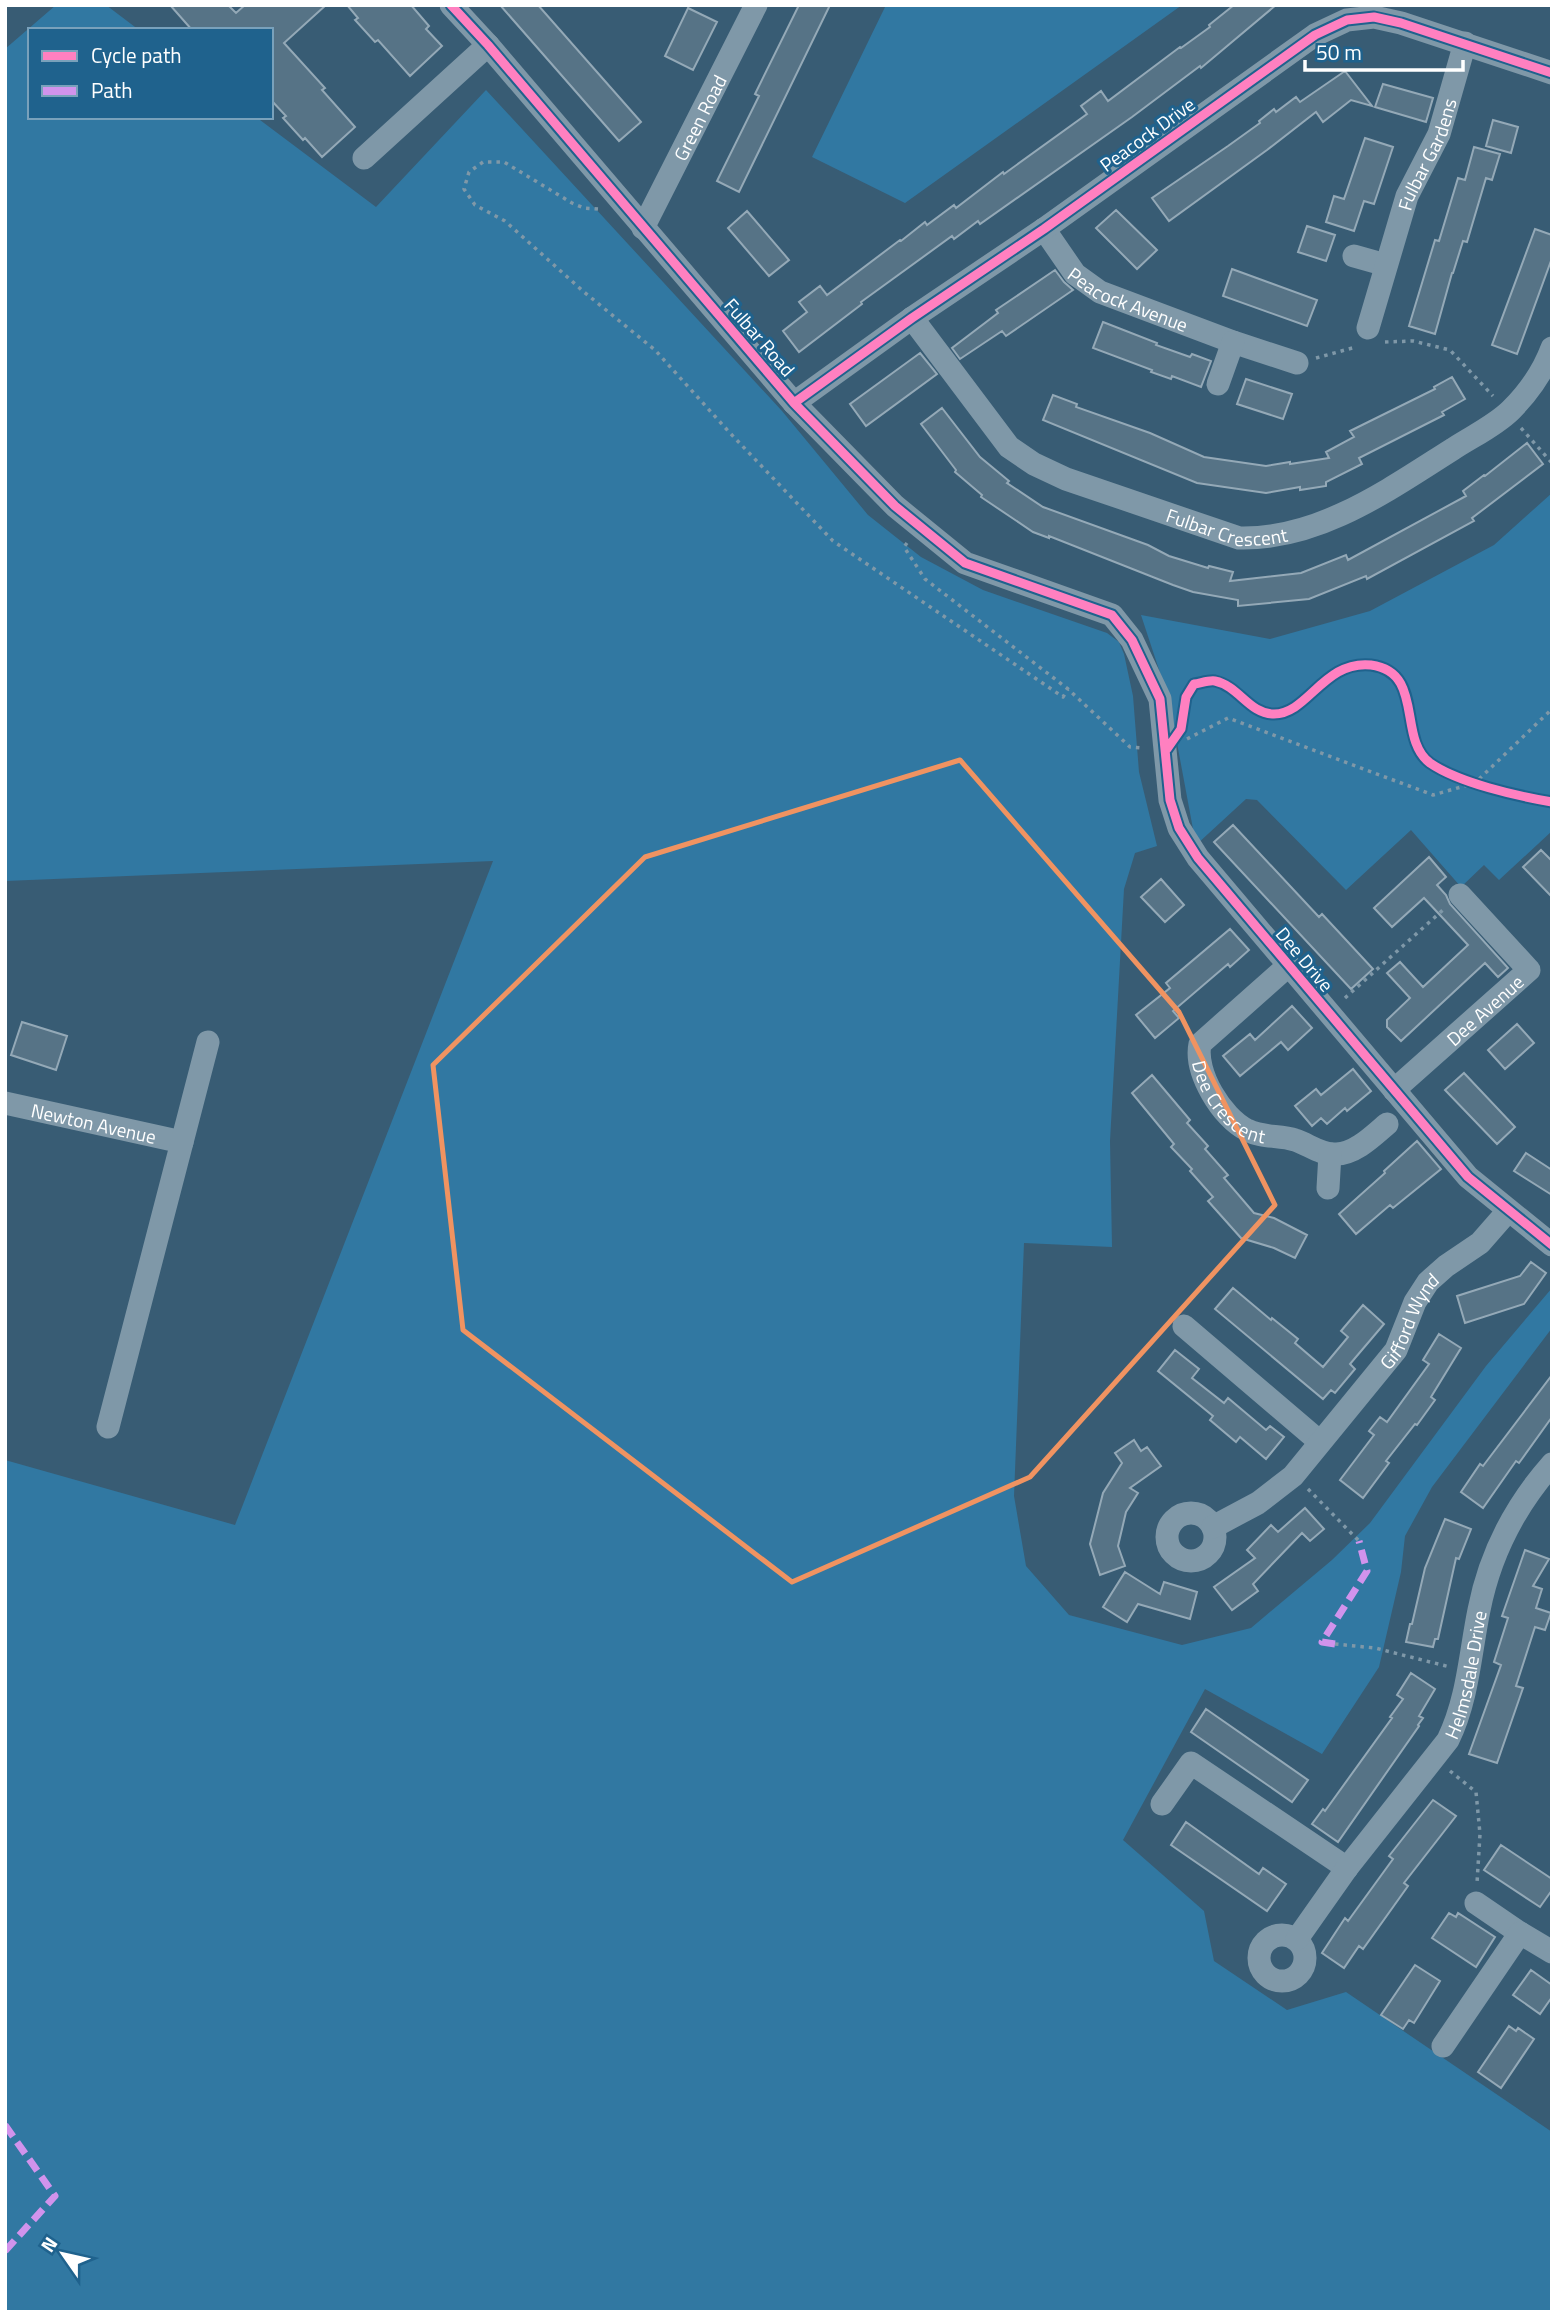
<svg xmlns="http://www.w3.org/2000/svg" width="1557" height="2317" viewBox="0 0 1557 2317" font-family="'Titillium Web',sans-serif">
<rect width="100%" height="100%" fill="#385c74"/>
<path fill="#3178a2" d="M56,5h50l33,25h-109v87h226l120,90 110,-117 296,321 86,104 53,42 62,33 124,43 12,9 5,12 9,42 6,76 18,74 -22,7 -11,36 -14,252 2,106 -88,-4 -10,253 12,70 43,49 113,30 69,-17 81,-68 38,-37 116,-157 66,-78v40l-120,159 -27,49 -4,36 -22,95 -57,87 -117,-65 -82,151 81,71 10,50 73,49 59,-18 206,140v180h-1547v-852l230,65 258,-664 -488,20v-832z
M886,5h296l-277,198 -93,-46z
M1552,493v338l-53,49 -15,-15 -23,22 -50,-57 -65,60 -89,-90 -11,-1 -50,46 -27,-145 -28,-85 129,24 100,-28 124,-66z"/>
<path fill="#567386" stroke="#94a9b7" stroke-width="2" d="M170,5h58l8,8 9,-8h81l-42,38 41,45 -3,2 33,37 -33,30 -17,-19 -2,2 -20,-22 3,-2 -15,-16v-70h-79z
M347,5h64l18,21 -3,3 16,17 -32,30 -32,-36 -3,2 -20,-22 3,-2z
M500,5h38l103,117 -22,19z
M799,5h31l-91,187 -22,-11 42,-85 -4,-2z
M1234,5h42l-75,63 -1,-2 -68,51 -152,107 -2,-3 -24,18 -2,-3 -91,66 1,2 -63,48 -16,-21 24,-19 -8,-10 21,-16 7,9 73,-55 1,1 24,-19 2,3 27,-20 2,3 47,-36 1,2 83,-60 -6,-8 20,-15 7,10 72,-54 1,1 29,-21 -1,-2z
M688,8l29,14 -24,48 -28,-14z
M1345,71l27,35 -21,-6 -28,22 -7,-10 -49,38 -98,71 -17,-23 76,-52 32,-23 -1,-2 15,-12 2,3 20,-15 4,5z
M1383,84l50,14 -7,24 -51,-15z
M1493,120l25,7 -7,26 -25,-7z
M1365,138l28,9 -19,57 -10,-3 -10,30 -28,-9 8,-26 10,3z
M1474,147l26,7 -8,26 -6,-2 -19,64 -4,-1 -10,32h-1l-17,61 -26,-8 26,-86 4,1 19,-63 7,2z
M1116,210l41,40 -20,19 -41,-41z
M747,211l42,49 -20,16 -41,-48z
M1307,226l28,9 -9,26 -28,-9z
M1535,229l17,6v23l-35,96 -25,-9z
M1232,269l85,31 -10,26 -84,-30z
M1055,270l9,12 9,8 -67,46 -4,-5 -42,28 -8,-11 46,-35 -2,-3z
M1103,322l54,21 -1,2 34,12 2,-3 19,7 -10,26 -29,-11 -1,3 -20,-7 1,-2 -59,-22z
M920,353l17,21 -71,52 -16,-22z
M1452,377l13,22 -23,13 2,3 -85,43 3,6 -36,18v4l-26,4v-3l-34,6 -69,-10 -154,-63 10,-25 24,9 -1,3 74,26 54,24 62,9 24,-4v2l39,-6 -3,-6 28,-15 -4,-6 85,-42 -1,-2z
M1246,379l46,15 -9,25 -46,-15z
M942,408l38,49 29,24 -2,2 36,24 105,38 21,11 39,12 1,-2 24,6 -3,9 71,-8 45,-18 2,5 118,-64 -3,-5 21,-16 1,1 42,-33 16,21 -71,54 2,3 -107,58 -1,-3 -57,23 -71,7v-6l-45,-8 -20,-7 -124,-49v2l-16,-6 -52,-35 1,-2 -27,-23 1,-2 -35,-46z
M1233,825l86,92 3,-3 51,55 -22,20 -137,-147z
M1541,850l11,11v36l-29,-30z
M1429,857l17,20 -9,8 9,10 4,9 58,64 -10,9 -13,-14 -84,78 -14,-14v-7l23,-22 -23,-25 13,-11 23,25 45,-42 -44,-47 -32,29 -18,-19z
M1161,879l23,26 -19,17 -24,-25z
M1230,929l19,21 -19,17 -2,-3 -55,47 6,7 -24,20 -19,-23 34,-27 -4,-5z
M1292,1006l20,22 -24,22 -7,-8 -41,34 -17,-20 27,-22 5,6z
M22,1022l45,14 -11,34 -45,-15z
M1517,1024l17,19 -29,26 -17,-19z
M1353,1069l18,22 -24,20 -2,-3 -18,16 -6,-6 -9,8 -17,-20 21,-17 5,6z
M1464,1073l51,54 -18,17 -52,-54z
M1152,1075l38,45 -3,3 21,23 -3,3 23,26 -4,3 30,35 20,5 33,17 -12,23 -21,-10 -33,-10 -33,-37 5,-4 -23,-26 2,-2 -21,-22 3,-3 -42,-51z
M1417,1141l24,28 -48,39 -3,-3 -34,29 -17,-20 46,-41 -1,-2z
M1526,1153l26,17v25l-38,-24z
M1531,1262l15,11 -22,31 -59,19 -8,-27 63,-20z
M1233,1288l38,32 1,-2 26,21 -3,4 28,24 25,-30 -7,-6 22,-26 21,19 -34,40 5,5 -20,24 -4,-3 -8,9 -108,-90z
M1439,1334l22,14 -30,49 4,3 -18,25 -2,-1 -29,37 3,2 -26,35 -23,-18 34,-45 -5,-4 11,-14 7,5 42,-58 -6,-4z
M1175,1350l24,19 -7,9 32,25 4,-5 38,32 4,-4 14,11 -18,22 -26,-22 -4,5 -26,-22 3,-4 -55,-45z
M1552,1375v42l-33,46 -3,-2 -33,47 -22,-16 19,-28 3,2z
M1134,1440l7,11 6,-4 14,19 -31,22 8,5 -12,19 -8,34 7,20 -25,9 -10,-31 13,-51 19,-30 -7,-10z
M1305,1508l19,21 -14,12 -8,-8 -49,51 5,7 -26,19 -18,-23 41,-29 -8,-8 24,-25 7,7z
M1445,1519l26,10 -12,30 -3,-1 -18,81h-3l-2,8 -27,-5 4,-18h2l13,-56z
M1525,1550l24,9 -16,27 9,3 -6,19 15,5 -6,17 -10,-3 -19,59 7,2 -26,75 -28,-9 32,-89 -7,-3 14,-44 -6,-2z
M1125,1572l35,22 4,-12 33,10 -7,27 -52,-15 -11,18 -24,-15z
M1411,1673l24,16 -16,27 4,2 -5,7 1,1 -81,116 -26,-18 11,-15 2,2 67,-93 -2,-1 13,-18 -6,-4z
M1206,1709l102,71 -16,22 -101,-70z
M1433,1800l23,16 -52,67 4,3 -45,63 -4,-3 -15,22 -22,-15 23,-35 3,3 45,-62 -4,-3z
M1186,1822l73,52 4,-6 23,16 -19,27 -96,-66z
M1501,1845l51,34v11l-12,17 -56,-37z
M1449,1913l7,4 2,-4 37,24 -19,30 -44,-29z
M1415,1965l25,16 -26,42 -5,-3 -6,9 -22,-14z
M1531,1970l21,15v12l-12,17 -27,-19z
M1509,2026l7,5 2,-3 16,11 -33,49 -23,-16z"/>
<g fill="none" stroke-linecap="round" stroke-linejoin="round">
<path stroke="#7f98a8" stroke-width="3.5" stroke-dasharray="3.5 5" stroke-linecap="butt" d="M598,209l-14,-1 -12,-5 -68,-41h-21l-14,10 -5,17 11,16 30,16 79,71 71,58 75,83 103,108 230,156 5,-8
M1385,342l28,-1 37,9 43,46
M1316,358l40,-11
M1521,428l31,35
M907,543l-3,4 21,32 143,110 62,58 13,1
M1187,739l41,-21 205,77 42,-12 77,-74
M1345,998l99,-89
M1308,1489l51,52
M1335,1644l40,4 75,19
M1450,1771l26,21 4,42 -3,49"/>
<g stroke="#7f98a8" stroke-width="23">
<path d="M451,5l37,40 306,358 101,103 70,57 147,52 20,25 28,59 10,101 9,28 19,30 270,319 84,68"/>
<path d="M364,158l124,-113"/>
<path id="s1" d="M643,228l113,-223"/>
<path id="s2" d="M1044,229l31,45 25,18 133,50 64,21"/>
<path d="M1354,256l32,9"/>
<path id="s3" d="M912,318l97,129 25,17 32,15 173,59c80,2 149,-48 214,-89 18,-12 42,-23 58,-39 18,-18 32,-38 41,-62"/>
<path id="s4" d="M1368,328l39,-132 32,-62 26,-91"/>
<path d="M1218,384l15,-42"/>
<path d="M794,403l118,-85 132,-89 271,-194 32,-15 27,-3 27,6 151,50"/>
<path id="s5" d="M1288,966l-88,78c-6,28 22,74 47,86 15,8 33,5 48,10 13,4 26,15 41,14 19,0 37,-18 51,-30"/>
<path id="s6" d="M1394,1090l135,-120 -69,-75"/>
<path id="s7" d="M5,1103l177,39"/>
<path d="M1328,1188l2,-34"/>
<path d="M1184,1326l136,116"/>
<path d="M108,1427l100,-385"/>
<circle cx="1191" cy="1537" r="24"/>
<path id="s8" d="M1213,1527l45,-24 35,-27 103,-126 19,-48 13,-20 18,-16 34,-23 28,-32"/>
<path d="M1162,1804l29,-41 156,105"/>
<path d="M1476,1903l44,30"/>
<circle cx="1282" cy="1958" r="23"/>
<path id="s9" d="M1297,1939l50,-71 101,-128c20,-41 22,-86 31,-130 11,-56 35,-103 73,-146"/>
<path d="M1443,2046l77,-113 32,19"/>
</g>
<path stroke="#d193ec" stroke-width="7" stroke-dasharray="14 7" stroke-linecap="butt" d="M1335,1644l-13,-2 45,-71 -8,-30
M5,2125l50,71 -50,55"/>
<defs>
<path id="cycleway" d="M451,5l37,40 306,358 101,103 70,57 147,52 20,25 28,59 10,101 9,28 19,30 270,319 84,68
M794,403l118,-85 132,-89 271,-194 32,-15 27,-3 27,6 151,50
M1167,749l14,-20 5,-32 8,-13c7,-1 15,-4 21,-3 24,5 34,33 59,33 34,0 50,-54 97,-49 54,7 26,74 59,98 29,20 87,33 122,39"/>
</defs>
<use href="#cycleway" stroke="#1f628d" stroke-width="13"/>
<use href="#cycleway" stroke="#ff80c0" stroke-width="9"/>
</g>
<path fill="none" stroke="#f09361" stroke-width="5" stroke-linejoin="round" d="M960,760l219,252 96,193 -245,272 -238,105 -329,-252 -30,-265 212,-208z"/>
<g text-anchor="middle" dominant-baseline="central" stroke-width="6" stroke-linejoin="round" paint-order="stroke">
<g font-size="19" fill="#fff" stroke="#1f628d">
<text stroke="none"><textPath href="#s1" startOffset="124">Green Road</textPath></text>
<text transform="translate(1147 134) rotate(-36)">Peacock Drive</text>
<text stroke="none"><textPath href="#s4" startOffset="184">Fulbar Gardens</textPath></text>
<text stroke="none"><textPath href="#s2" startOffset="114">Peacock Avenue</textPath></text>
<text transform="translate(760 337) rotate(49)">Fulbar Road</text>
<text stroke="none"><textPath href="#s3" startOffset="396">Fulbar Crescent</textPath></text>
<text transform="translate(1305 959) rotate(50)">Dee Drive</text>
<text stroke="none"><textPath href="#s6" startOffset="121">Dee Avenue</textPath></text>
<text stroke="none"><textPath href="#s5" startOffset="187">Dee Crescent</textPath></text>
<text stroke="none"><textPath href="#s7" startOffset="91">Newton Avenue</textPath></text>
<text stroke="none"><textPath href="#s8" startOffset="290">Gifford Wynd</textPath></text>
<text stroke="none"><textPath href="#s9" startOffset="318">Helmsdale Drive</textPath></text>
</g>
</g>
<rect width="1557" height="2317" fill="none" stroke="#ffffff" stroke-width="14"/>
<rect x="28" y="28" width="245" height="91" fill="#1f628d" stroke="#79a1bb" stroke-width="2"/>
<rect x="42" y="51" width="35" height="10" fill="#ff80c0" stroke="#79a1bb" stroke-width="2"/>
<text x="91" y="63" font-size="21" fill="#ffffff">Cycle path</text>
<rect x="42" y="86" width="35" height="10" fill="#d193ec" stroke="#79a1bb" stroke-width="2"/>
<text x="91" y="98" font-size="21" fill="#ffffff">Path</text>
<g transform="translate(63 2254) rotate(304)" stroke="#1f628d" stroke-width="5" paint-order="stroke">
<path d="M0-5L12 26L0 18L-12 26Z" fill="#ffffff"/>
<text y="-10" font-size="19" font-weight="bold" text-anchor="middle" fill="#ffffff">N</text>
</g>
<path d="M1305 60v10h158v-10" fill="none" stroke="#ffffff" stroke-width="3.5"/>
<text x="1316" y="60" font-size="21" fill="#ffffff" stroke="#1f628d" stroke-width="5" paint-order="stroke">50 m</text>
</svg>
